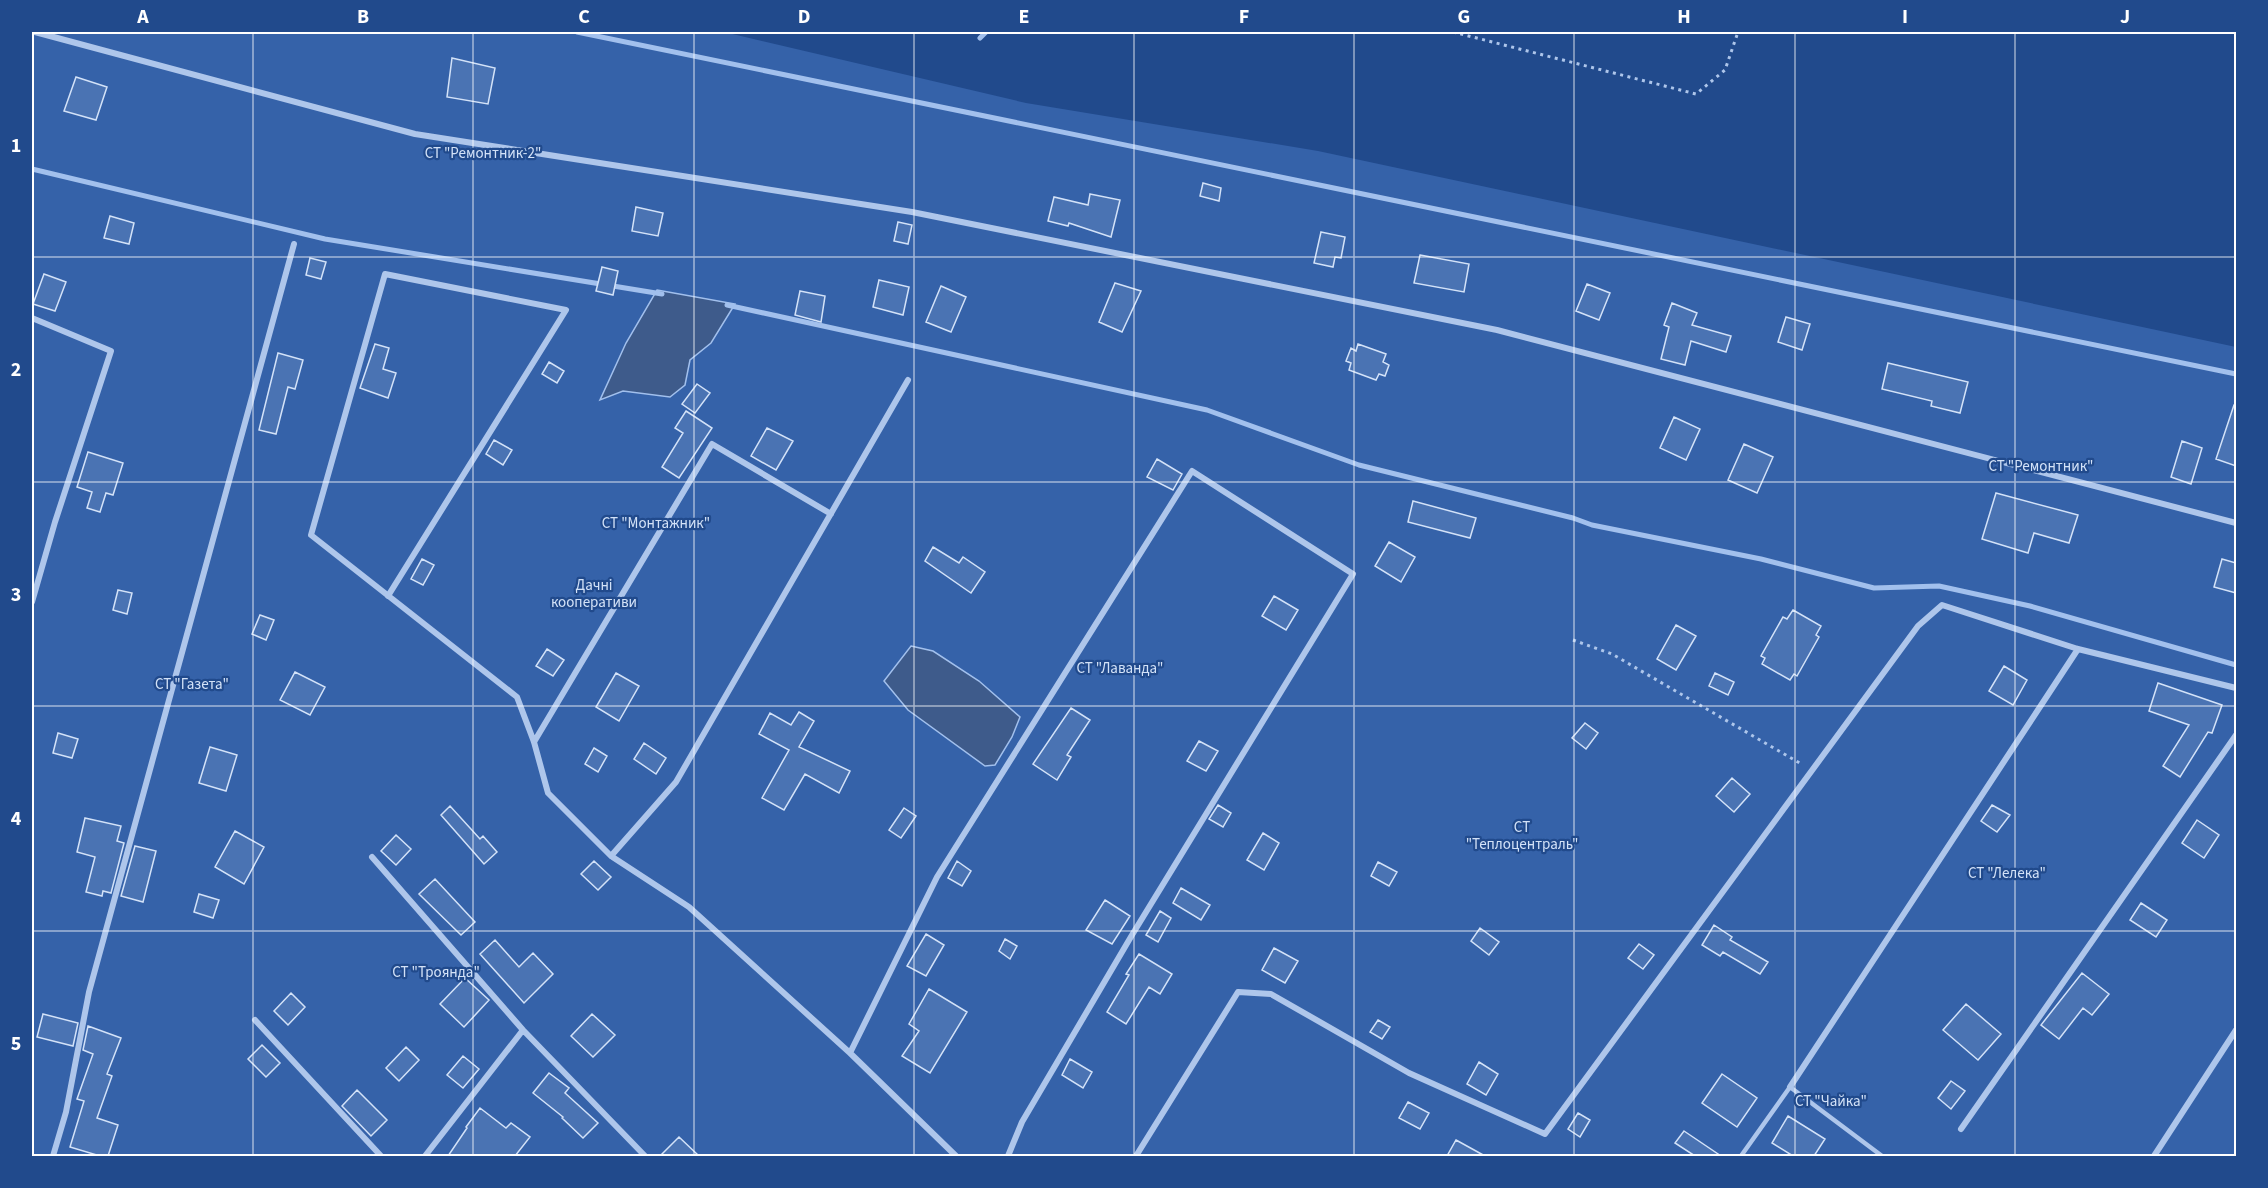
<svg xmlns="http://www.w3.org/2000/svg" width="2268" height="1188" viewBox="0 0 2268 1188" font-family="'Source Sans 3',sans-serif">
<rect width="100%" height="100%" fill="#214a8c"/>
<path fill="#3562a9" d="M32,32h692l302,71 292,48 918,196v809h-2204z"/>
<path fill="#3e5b8b" stroke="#a2c0ed" stroke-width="1.5" d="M657,290l78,14 -24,39 -21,17 -5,25 -15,12 -47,-6 -23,9 26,-57z
M911,646l22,5 46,30 41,36 -8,20 -17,28 -10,1 -77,-56 -24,-29z"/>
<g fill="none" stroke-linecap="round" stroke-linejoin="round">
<path stroke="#a2c0ed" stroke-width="5" d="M577,32l1659,342
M980,38l6,-6
M32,169l293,70 337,55
M727,305l480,105 152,55 214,53 19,7 169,34 113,29 65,-2 91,20 206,59"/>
</g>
<path fill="#4a73b3" stroke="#d3e2f8" stroke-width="1.5" d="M452,58l43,10 -7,36 -41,-7z
M76,77l31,10 -11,33 -32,-9z
M1203,183l18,5 -2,13 -19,-5z
M1090,194l30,6 -9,37 -42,-14 -1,3 -20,-5 6,-24 34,8z
M636,207l27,6 -5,23 -26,-5z
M110,216l24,7 -5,21 -25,-6z
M898,222l14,3 -4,19 -14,-3z
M1321,232l24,5 -4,21 -6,-1 -2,10 -19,-4z
M1420,255l49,9 -5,28 -50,-9z
M310,258l16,4 -5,17 -15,-4z
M602,267l16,4 -5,24 -17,-4z
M44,274l22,8 -11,29 -22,-7z
M879,280l30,7 -6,28 -30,-8z
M1115,283l26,8 -19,41 -23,-10z
M1587,284l23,9 -11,27 -23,-9z
M941,286l25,11 -15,35 -25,-10z
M800,291l25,5 -4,26 -26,-7z
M1672,303l25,10 -5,12 39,11 -5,16 -35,-11 -6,24 -24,-6 8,-32 -5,-2z
M1786,317l24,7 -8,26 -24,-8z
M375,344l14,4 -6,21 13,4 -8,25 -28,-10z
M1358,344l28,10 -3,8 6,3 -4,11 -6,-2 -3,6 -27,-10 2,-7 -5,-2 5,-13 5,3z
M278,353l25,7 -8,29 -7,-2 -12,47 -17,-4z
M549,362l15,9 -7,12 -15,-9z
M1888,363l80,19 -8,31 -29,-7 1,-5 -50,-12z
M697,384l13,9 -15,20 -13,-9z
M2234,405h2v61l-20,-7z
M686,411l26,17 -33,50 -17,-11 21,-34 -8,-5z
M1674,417l26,12 -14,31 -26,-12z
M767,428l26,13 -17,29 -25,-14z
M494,440l18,10 -9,15 -17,-11z
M2182,441l20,7 -11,36 -20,-7z
M1744,444l29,13 -16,36 -29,-13z
M88,452l35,11 -10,32 -7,-2 -6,19 -13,-4 5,-16 -15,-5z
M1157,459l25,15 -9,16 -26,-13z
M1996,493l82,22 -9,28 -35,-10 -6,20 -46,-14z
M1413,501l63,17 -6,20 -62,-16z
M1389,542l26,15 -14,25 -26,-16z
M933,547l26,16 4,-6 22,15 -14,21 -46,-32z
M422,559l12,6 -11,20 -12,-6z
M2222,559l14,4v30l-22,-6z
M118,590l14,3 -5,21 -14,-4z
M1274,596l24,14 -12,20 -24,-14z
M1793,610l28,16 -5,9 3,2 -22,39 -3,-2 -4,6 -28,-16 3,-6 -4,-2 22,-39 4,2z
M260,615l14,5 -8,20 -14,-6z
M1676,625l20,11 -20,34 -19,-11z
M547,649l17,11 -11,16 -17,-10z
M2004,666l23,14 -14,25 -24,-14z
M295,672l30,15 -15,28 -30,-15z
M616,673l23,13 -20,35 -23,-14z
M1715,673l19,9 -6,13 -19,-9z
M2158,683l64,22 -10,28 -4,-1 -28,45 -17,-11 26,-41 -40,-14z
M1071,708l19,12 -23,35 4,2 -14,23 -24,-16z
M799,712l15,9 -15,26 51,24 -11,22 -34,-19 -21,36 -22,-12 27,-48 -30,-16 11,-21 21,12z
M1585,723l13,10 -12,16 -14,-11z
M58,733l20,6 -6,19 -19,-5z
M1199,741l19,10 -12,20 -19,-10z
M644,743l22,15 -10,16 -22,-15z
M210,747l27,8 -11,36 -27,-8z
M594,748l13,8 -9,16 -13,-8z
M1732,778l18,16 -16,18 -18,-16z
M1218,805l13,8 -8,14 -14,-8z
M1992,805l18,10 -13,17 -16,-11z
M450,806l30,33 3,-3 14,16 -13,12 -43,-49z
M904,808l12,8 -15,22 -12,-8z
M85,818l36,8 -4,15 7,2 -13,50 -8,-2 -1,5 -16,-4 9,-35 -18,-5z
M2197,820l22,15 -15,23 -22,-15z
M235,831l29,16 -20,37 -29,-17z
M1263,833l16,10 -15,27 -17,-10z
M396,835l15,14 -15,16 -15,-14z
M135,846l21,5 -13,51 -22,-6z
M594,861l17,16 -13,13 -17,-16z
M957,861l14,10 -9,15 -14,-8z
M1378,862l19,10 -8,14 -18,-10z
M435,879l40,43 -14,13 -42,-41z
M1181,888l29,17 -9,15 -28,-17z
M199,894l20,6 -6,18 -19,-6z
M1105,900l25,16 -18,28 -26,-14z
M2141,903l26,17 -11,17 -26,-17z
M1160,911l11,7 -13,24 -12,-7z
M1714,925l18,12 -2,3 38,22 -8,12 -37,-22 -3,4 -18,-11z
M1480,928l19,14 -10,13 -18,-14z
M926,934l18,11 -18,31 -19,-10z
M1005,939l12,7 -7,13 -11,-8z
M495,940l24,27 14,-14 20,21 -29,29 -44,-49z
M1639,944l15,11 -11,14 -15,-11z
M1274,948l24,13 -13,22 -23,-13z
M1139,954l33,20 -12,20 -11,-7 -23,37 -19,-12 22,-37 -3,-1z
M2082,973l27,21 -17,21 -9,-7 -24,31 -18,-14z
M465,978l24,22 -25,27 -24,-23z
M929,989l38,23 -37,61 -28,-17 17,-25 -10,-7z
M291,993l14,14 -17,18 -14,-14z
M1966,1004l35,30 -23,26 -35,-30z
M43,1014l35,9 -5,23 -36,-9z
M592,1014l23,21 -22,22 -22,-21z
M1378,1020l12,7 -8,12 -12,-7z
M88,1026l33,12 -14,36 5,2 -15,42 21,7 -10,31h-8l-30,-9 14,-46 -7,-2 16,-45 -10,-4z
M262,1045l18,18 -14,14 -18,-18z
M406,1047l13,13 -20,21 -13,-13z
M463,1056l16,13 -16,19 -16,-13z
M1070,1059l22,13 -9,16 -21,-13z
M1479,1062l19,12 -12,21 -19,-11z
M549,1073l20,15 -4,5 33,30 -15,15 -21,-20 1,-1 -30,-24z
M1722,1074l35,24 -20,29 -35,-24z
M1951,1081l14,10 -14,18 -13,-11z
M357,1090l30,30 -16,16 -29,-30z
M1408,1102l21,11 -9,16 -21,-11z
M480,1108l26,20 5,-5 19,14 -15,19h-67l19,-28 -1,-1z
M1578,1113l12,7 -10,17 -12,-8z
M1788,1116l37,23 -11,17h-21l-21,-13z
M1684,1131l37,25h-26l-20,-13z
M679,1137l20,19h-39z
M1456,1140l29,16h-38z"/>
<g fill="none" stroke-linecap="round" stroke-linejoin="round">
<path stroke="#aec6eb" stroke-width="3" stroke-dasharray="3 4.5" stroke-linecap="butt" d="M1453,32l243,62 29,-24 13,-38
M1573,640l39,14 191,111"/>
<path stroke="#aec6eb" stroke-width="4.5" d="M1741,1156l49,-69 92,69"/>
<path stroke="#aec6eb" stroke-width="6" d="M35,32l380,102 497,78 585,118 739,193
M32,318l79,33 -56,171 -23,80
M388,596l178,-286 -181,-36 -74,261 206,162 17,45 14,51 63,63 78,51 161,146 106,103
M534,742l178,-298 119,70
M611,856l65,-74 232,-402
M372,857l151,173 122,126
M255,1020l126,136
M850,1053l87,-176 255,-406 161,103 -221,361 -110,187 -14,34
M1790,1087l288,-438
M1961,1129l275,-394
M53,1156l13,-44 23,-120 205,-748
M425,1156l98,-126
M1136,1156l102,-164 33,2 138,79 136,61 373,-508 24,-21 136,44 158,39
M2154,1156l82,-126"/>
</g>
<path fill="none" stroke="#fff" stroke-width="1.5" stroke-opacity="0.55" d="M253,32v1124M473,32v1124M694,32v1124M914,32v1124M1134,32v1124M1354,32v1124M1574,32v1124M1795,32v1124M2015,32v1124M32,257h2204M32,482h2204M32,706h2204M32,931h2204"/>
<g text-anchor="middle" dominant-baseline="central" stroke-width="4.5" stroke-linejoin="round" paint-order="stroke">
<g font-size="15" fill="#d3e2f8" stroke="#214a8c">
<text x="483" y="153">СТ "Ремонтник-2"</text>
<text x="2041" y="466">СТ "Ремонтник"</text>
<text x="656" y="523">СТ "Монтажник"</text>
<text x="594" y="585">Дачні<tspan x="594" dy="17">кооперативи</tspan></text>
<text x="1120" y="668">СТ "Лаванда"</text>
<text x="192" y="684">СТ "Газета"</text>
<text x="1522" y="827">СТ<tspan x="1522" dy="17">"Теплоцентраль"</tspan></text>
<text x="2007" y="873">СТ "Лелека"</text>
<text x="436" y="972">СТ "Троянда"</text>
<text x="1831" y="1101">СТ "Чайка"</text>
</g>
</g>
<rect width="2268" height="1188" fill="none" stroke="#214a8c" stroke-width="66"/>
<rect x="33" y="33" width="2202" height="1122" fill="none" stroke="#fff" stroke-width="2"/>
<g font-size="20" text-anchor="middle" font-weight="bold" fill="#fff">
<text x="143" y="23">A</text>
<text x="363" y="23">B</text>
<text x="584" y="23">C</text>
<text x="804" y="23">D</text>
<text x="1024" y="23">E</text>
<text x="1244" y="23">F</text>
<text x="1464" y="23">G</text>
<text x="1684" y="23">H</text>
<text x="1905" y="23">I</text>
<text x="2125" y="23">J</text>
<text x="16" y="152">1</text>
<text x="16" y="376">2</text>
<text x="16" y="601">3</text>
<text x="16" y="825">4</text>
<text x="16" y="1050">5</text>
</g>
</svg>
